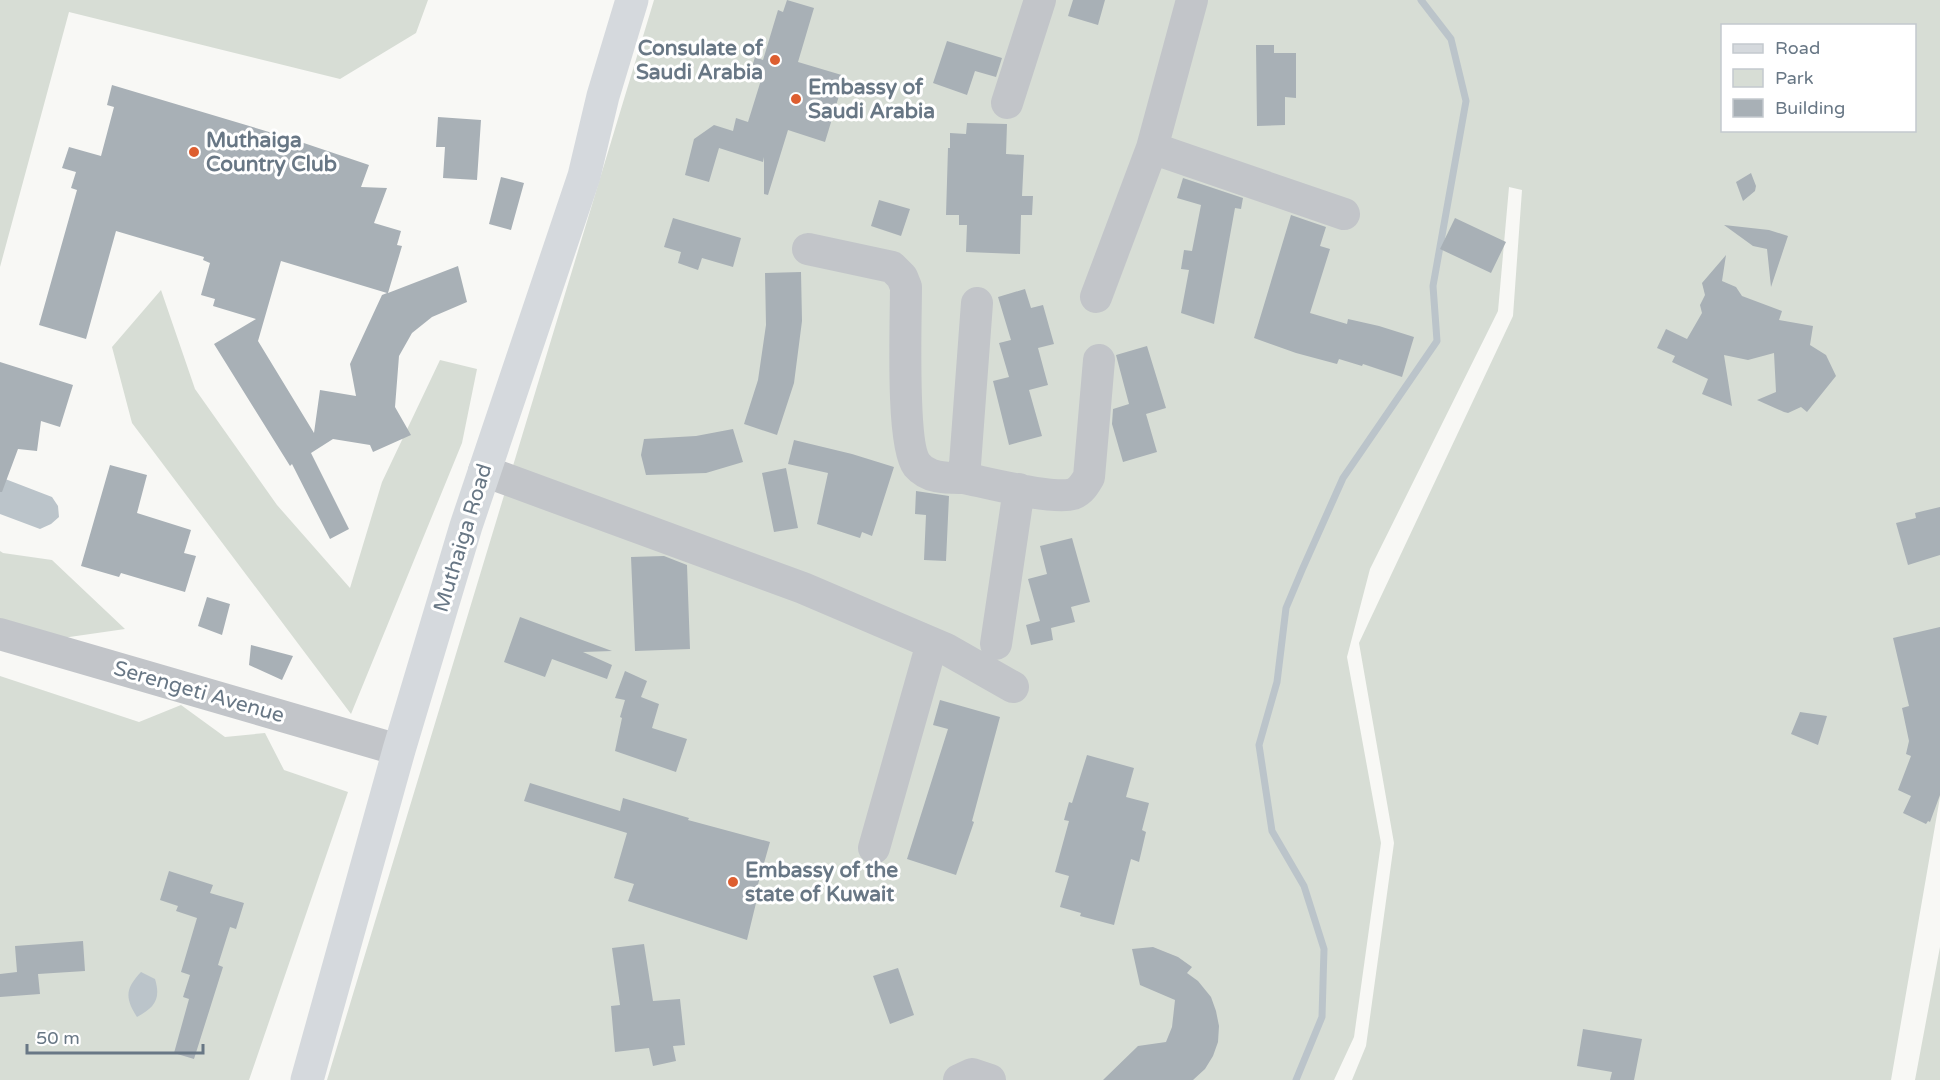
<svg xmlns="http://www.w3.org/2000/svg" width="1940" height="1080" viewBox="0 0 1940 1080" font-family="'Varela Round',sans-serif">
<rect width="100%" height="100%" fill="#f8f8f5"/>
<path fill="#d7ddd5" fill-rule="evenodd" d="M0,0h428l-12,33 -76,46 -271,-67 -69,255z
M654,0h1286v797l-49,283h-539l14,-34 28,-203 -35,-200 154,-327 9,-126 -13,-3 -11,124 -128,258 -23,88 34,186 -27,194 -20,43h-1007zM1722,26h192v104h-192z
M161,290l34,99 82,116 73,83 32,-106 58,-122 37,9 -15,74 -111,271 -219,-291 -20,-76z
M0,551l3,2 49,7 73,69 -125,18z
M0,676l139,46 42,-17 44,32 40,-4 19,37 64,22 -99,288h-249z
M1940,947v133h-25z"/>
<path fill="#bbc4ca" d="M0,477l52,20 6,9 1,11 -8,7 -11,5 -40,-15z
M141,972l14,7c6,20 0,28 -18,38 -12,-19 -12,-28 4,-45z"/>
<g fill="none" stroke-linecap="round" stroke-linejoin="round">
<path stroke="#bbc4ca" stroke-width="7" d="M1296,1080l26,-63 2,-68 -20,-63 -32,-55 -13,-86 18,-63 9,-74 16,-38 41,-92 94,-137 -4,-55 33,-185 -15,-62 -30,-39"/>
</g>
<path fill="#a8b0b6" fill-rule="evenodd" d="M787,0l27,8 -16,54 47,14 -20,66 -37,-12 -20,65 -4,-1v-37l-1,5 -44,-14 -10,34 -24,-7 9,-36 20,-14 19,6 3,-13 12,4 13,-42 -12,-3 6,-20 8,3 15,-50 5,2z
M1073,0h32l-7,25 -30,-9z
M947,41l55,17 -6,19 -21,-6 -8,24 -34,-12z
M1256,45h18v8h22v45l-11,-1v28l-28,1z
M112,85l177,53 80,27 -8,22 26,1 -13,35 27,8 -4,14 5,1 -14,47 70,-27 9,36 -35,15 -20,16 -13,23 -4,51 16,28 -38,17 -3,-7 -37,-6 -22,14 38,76 -19,10 -38,-75 -2,2 -76,-122 42,-25 -43,-13 2,-7 -14,-4 9,-32 -7,-3 1,-3 -88,-26 -30,108 -47,-14 38,-135 -6,-2 5,-16 -14,-4 7,-21 32,9 13,-49 -7,-2zM281,261l106,32 -5,2 -32,69 6,32 -36,-6 -6,43 -56,-92z
M438,117l43,3 -4,60 -34,-2 2,-31h-9z
M967,123l40,1 -1,30 18,1 -2,41h11l-1,19h-11l-1,39 -54,-2 1,-27h-8v-10h-13l2,-67h2v-15l16,1z
M1751,173l5,13 -1,5 -12,10 -7,-19z
M501,177l23,6 -13,47 -22,-6z
M1183,178l60,20 -2,11 -6,-1 -21,116 -33,-11 8,-43 -8,-1 3,-19 8,1 9,-46 -24,-7z
M879,200l31,9 -9,27 -30,-10z
M1291,215l35,12 -6,19 10,3 -20,64 37,11 1,-5 31,7 35,11 -12,40 -39,-13 -1,2 -23,-7 -2,5 -41,-11 -42,-15z
M673,218l68,20 -8,29 -31,-9 -4,12 -20,-7 3,-11 -17,-5z
M1455,218l51,24 -15,31 -51,-24z
M1724,225l45,5 19,6 -17,51 -4,-38 -14,-3z
M1726,255l-4,26 14,6 6,9 40,15 -3,9 34,6 -3,19 16,10 10,21 -29,36 -6,-5 -13,6 -4,-1 -27,-12 19,-8 -2,-39 -26,7 -24,-5 8,51 -30,-12 6,-15 -36,-17 3,-6 -18,-8 9,-19 21,10 15,-26 -2,-8 5,-10 -3,-12z
M801,272l1,49 -8,62 -17,52 -33,-11 14,-44 8,-55 -1,-52z
M1025,289l6,19 12,-3 11,39 -16,4 10,37 -19,5 13,46 -33,9 -16,-64 16,-4 -10,-34 12,-3 -13,-43z
M1147,346l19,62 -20,6 11,38 -34,10 -11,-38 1,-15 16,-5 -13,-49z
M0,362l73,23 -13,42 -19,-6 -4,30 -19,-2 -16,43h-2z
M733,429l10,33 -37,11 -60,2 -5,-20 3,-16 52,-3z
M794,440l58,14 42,13 -22,69 -10,-4 -2,6 -43,-14 11,-51 -40,-9z
M110,465l37,10 -10,38 54,17 -7,23 12,3 -11,36 -64,-19 -2,4 -38,-11z
M786,468l12,60 -24,4 -12,-59z
M916,491l33,5 -3,65 -22,-1 2,-45 -11,-1z
M1940,507v48l-32,10 -12,-42 20,-5 -1,-5z
M1072,538l18,64 -19,5 4,15 -24,6 2,12 -22,5 -5,-20 14,-4 -12,-42 19,-5 -7,-28z
M664,556l23,9 3,84 -55,2 -4,-94z
M207,597l23,7 -8,31 -24,-9z
M520,617l92,34 -29,1 29,13 -5,14 -55,-20 -7,18 -41,-15z
M1940,627v168l-10,27 -2,-1 -2,3 -23,-11 8,-17 -13,-6 13,-34 -5,-2 3,-13 -7,-33 7,-2 -16,-68z
M251,645l42,11 -11,24 -33,-15z
M625,671l22,10 -6,16 18,7 -7,24 35,11 -11,33 -61,-21 7,-33 -2,-1 5,-17 -10,-2z
M940,700l60,17 -28,104 2,1 -18,53 -49,-16 41,-130 -15,-4z
M1800,712l27,4 -9,29 -27,-11z
M1087,755l47,13 -8,29 23,6 -7,27 4,2 -7,30 -8,-3 -17,66 -34,-9 1,-3 -21,-6 9,-31 -14,-4 14,-51 -5,-1 5,-18 3,1z
M530,783l90,28 3,-13 66,20 -1,2 82,22 -17,60 3,1 -9,37 -119,-39 6,-17 -20,-6 13,-45 -103,-32z
M169,871l44,14 -3,8 34,10 -8,26 -6,-2 -12,38 5,2 -29,92 -20,-6 15,-54 -6,-2 7,-22 -9,-3 16,-54 -21,-7 2,-5 -18,-6z
M83,941l2,30 -47,3 2,20 -40,3v-23l17,-2 -2,-26z
M644,944l9,57 27,-2 5,46 -12,1 3,15 -23,5 -4,-18 -34,4 -4,-46 9,-1 -8,-57z
M1153,947l25,10 14,10 -5,6 11,8 13,16 5,14 3,15 -1,16 -5,14 -8,13 -12,11h-90l35,-34 28,-4 6,-15 3,-27 -35,-15 -8,-36z
M898,968l16,47 -24,9 -17,-48z
M1583,1029l59,10 -8,41h-24l2,-8 -35,-6z"/>
<g fill="none" stroke-linecap="round" stroke-linejoin="round">
<path stroke="#c2c5c9" stroke-width="32" d="M1007,103l33,-103
M1152,148l192,66
M808,249l84,18 10,10 4,10c0,32 -5,158 11,178 12,14 30,13 47,13l13,-175
M1096,297l56,-149 40,-148
M484,471l319,117 143,61 67,38
M964,478c24,5 89,22 109,16 8,-3 12,-10 16,-17l10,-117
M0,634l399,116
M996,644l23,-155
M874,848l58,-205
M959,1080l13,-6 18,6"/>
<path stroke="#d5d9dd" stroke-width="33" d="M307,1080l92,-330 67,-224 118,-350 19,-80 29,-96"/>
</g>
<g fill="#dd5e30" stroke="#fff" stroke-width="2">
<circle cx="775" cy="60" r="6"/>
<circle cx="796" cy="99" r="6"/>
<circle cx="194" cy="152" r="6"/>
<circle cx="733" cy="882" r="6"/>
</g>
<g text-anchor="middle" dominant-baseline="central" stroke-width="6" stroke-linejoin="round" paint-order="stroke">
<g font-size="21" font-weight="bold" fill="#687785" stroke="#fff" text-anchor="start">
<text x="763" y="48" text-anchor="end">Consulate of<tspan x="763" dy="24">Saudi Arabia</tspan></text>
<text x="808" y="87">Embassy of<tspan x="808" dy="24">Saudi Arabia</tspan></text>
<text x="206" y="140">Muthaiga<tspan x="206" dy="24">Country Club</tspan></text>
<text x="745" y="870">Embassy of the<tspan x="745" dy="24">state of Kuwait</tspan></text>
</g>
<g font-size="21" fill="#687785" stroke="#fff">
<text transform="translate(463 538) rotate(-73)">Muthaiga Road</text>
<text transform="translate(199 692) rotate(16)">Serengeti Avenue</text>
</g>
</g>
<rect x="1721" y="24" width="195" height="108" fill="#ffffff" stroke="#c3c9ce" stroke-width="1.5"/>
<rect x="1733" y="44" width="30" height="9" fill="#d5d9dd" stroke="#c3c9ce" stroke-width="1.5"/>
<text x="1775" y="54" font-size="18" fill="#687785">Road</text>
<rect x="1733" y="69" width="30" height="18" fill="#d7ddd5" stroke="#c3c9ce" stroke-width="1.5"/>
<text x="1775" y="84" font-size="18" fill="#687785">Park</text>
<rect x="1733" y="99" width="30" height="18" fill="#a8b0b6" stroke="#c3c9ce" stroke-width="1.5"/>
<text x="1775" y="114" font-size="18" fill="#687785">Building</text>
<path d="M27 1044v9h176v-9" fill="none" stroke="#687785" stroke-width="3"/>
<text x="36" y="1044" font-size="18" fill="#687785" stroke="#ffffff" stroke-width="4.5" paint-order="stroke">50 m</text>
</svg>
